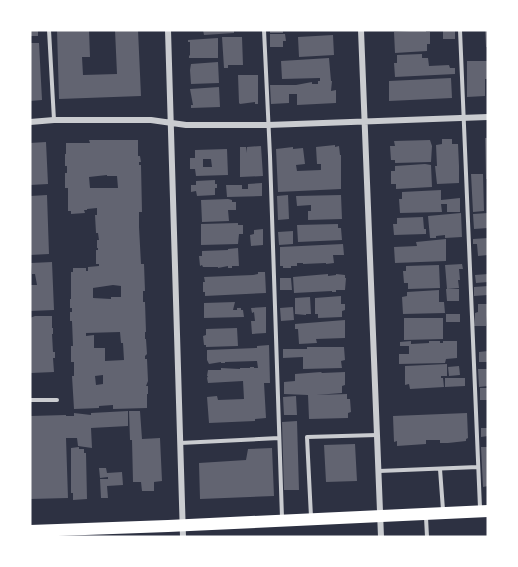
<svg xmlns="http://www.w3.org/2000/svg" width="518" height="567" viewBox="0 0 518 567" font-family="'Titillium Web',sans-serif">
<rect width="100%" height="100%" fill="#2d3142"/>
<path fill="#626471" fill-rule="evenodd" d="M30,30h8v6h-8z
M57,30h32l1,27h-8l1,18 34,-1 -2,-44h23l3,66 -82,3z
M203,30h31v3l-30,2z
M270,30h13v3h-13z
M426,30v2h4v12h-3v7l-32,2 -1,-21z
M443,30h12v9h-12z
M485,30h3v17h-2z
M270,34h15l1,7h-3v6h-13z
M333,35l1,20 -35,2 -1,-20z
M222,37h20l1,28h-15v3h-4z
M218,38v20h-29v-3l1,1v-14h-2v-2z
M30,43h9l3,57 -12,1z
M422,54v4h6l1,8 20,-1 1,3h5v6l-60,3 -1,-14h3v-8z
M329,58l2,23h1l-1,10 5,-1v13l-39,2v-11h-8v9l-18,1 -1,-19h26l16,-3v2h6v-3h2v-3l-38,1 -1,-18z
M467,61h21v18h-3v17l-18,1z
M218,62l1,21 -28,1 -1,-14 1,-6z
M238,75h20v29h-3v-2l-15,2 -1,-1z
M451,78l1,20 -63,3v-20z
M219,87l1,20 -29,1v-3h2l-3,-16z
M485,138h3v41h-2z
M442,139h10v5h6l1,22v17l-22,1 -2,-18h2l-1,-21 6,-1z
M89,140h49v16h2l1,6h-2v3h2l1,47h-3v15l2,37h3l1,27h-2v11h2l1,30h-1v7h1l1,15 -2,2v3h2l1,22 -2,5h2v8h-1v14l-34,1v-4l-14,1v2l-25,1 -2,-33h2v-14h-3v-16h2l-1,-25h-2v-9h2v-4h-2v-9h1v-27h2v-4h13v3h2v-4l11,-1v-2h-3v-14h2v-2h-1v-8h2l-1,-7h-2l-1,-18h2v-7l-10,1v1h-3l1,3 -14,1v-3h-3v-23h-3v-15h2v-7h-2v-12h1v-11h24zM107,175v1h10l1,12h-28l-1,-11zM113,285l8,1v11h-10v2l-18,-1v-10zM120,332l1,11h2l1,17 -19,1v-13h-11v-13l-8,1v-3zM103,375v9l-7,1 -1,-9z
M430,140l2,6 -1,16 -36,1v-3h-4l-1,-14h5l-1,-5z
M46,142l2,42 -18,1v-42z
M335,145v2l4,-1 1,9h1v34l-63,3 -2,-43 17,-2v2l10,-1 2,16 -9,1 1,6 24,-1v-6h-4l-1,-17z
M261,146l2,30 -23,1v-30h6l1,6v-6z
M227,149l1,26 -32,1 -1,-7h-5v-11h5v-8zM203,159h8l1,8h-9z
M425,164l6,1 1,22 -36,2v-5h-5v-13h4v-5z
M471,174h12l1,37 -11,1z
M215,180v4h2v4h-2v7l-18,1 -1,-5 -5,1v-7h5v-4z
M262,183v13l-35,1 -1,-12h16v4h6v-5z
M441,190v10l19,-2v14h-13v-8h-6l1,8 -42,1 -1,-14h3v-7z
M47,195l2,59 -19,1v-59z
M288,195l1,24 -11,1 -1,-24z
M341,195l1,24 -34,1v-9h3v-6l-14,1 -1,-10z
M228,199l4,1v2h4v8h-8l1,11 -27,1 -1,-22z
M461,213l1,24 -17,1v-3l-9,1v2h-6l-2,-22z
M488,213v15l-14,1 -1,-15z
M423,217l1,12h2v5l-32,1 -1,-11h4v-6z
M238,223v2h5v9h-4l-1,10 -37,1v-21z
M338,224v4h3l1,12 -44,2 -1,-17z
M263,229v16l-12,1 -1,-11 4,-1v-4z
M293,231v13l-14,1 -1,-13z
M488,238v17l-10,1 -1,-12h-4v-5z
M446,239v22l-51,2 -1,-16 23,-1 -1,-4z
M343,244l1,11h-11l1,8 -8,1v-1l-23,1v-1h-6v3h-6v2h-8v-2h-3v-19z
M238,248l1,18h-7v2h-4v-2l-10,2v-1h-15l-1,-2 -2,1 -1,-10h3v-5l26,-1v-1z
M52,262l2,48 -24,1v-26h7l-2,-11h-3l-1,-11z
M462,264l1,5h-4l1,11h-2l1,8 -12,1 -2,-24z
M439,265l1,23 -32,1v-6h-4l-1,-12h3v-5z
M258,272h7l1,21 -61,3v-4h-2v-10h2l-1,-5 49,-2 5,-1z
M328,274v2l8,-1v-1l9,1v3h1l-1,12h-9v2h-4v-1l-38,2 -1,-16z
M488,274v8l-12,1 -1,-8z
M280,278h11l1,12h-12z
M488,286v9l-14,1v-9z
M446,289h13v12h-12z
M439,290v12h5l1,11 -42,1 -1,-17 5,-1v-4z
M341,296v8h4v6l-3,1v6l-24,1v-4h-3v-16z
M310,297l1,17h-5v1l-11,-1v-16z
M235,302l-2,8h4v-2h4v2h2l1,7 -40,1v-15z
M478,304h10l-2,22h-12l1,-13 3,-1z
M266,307v26l-14,1 -1,-13h4l-1,-9 -2,1 -1,-5z
M293,307l1,13 -13,1 -1,-13z
M446,314h14v8h-14z
M35,316h17v12h1v6h-1l1,18h2v6h-2l1,14 -23,1 -1,-55z
M404,318h39v21l-39,1z
M345,320v18l-29,1 1,4 -18,1 -1,-15h-3v-5z
M237,328l1,18 -32,1v-2h-2l-1,-9 3,-1v-6z
M411,341v3l18,-1v-2h11v2h3v-2h14v17l-11,1 -1,4 -46,1v-10h10v-8h-9v-4z
M269,345l1,38h-6l2,35 -11,1v2l-46,2 -2,-26 10,-1 1,4 26,-1 -1,-18 -35,2 -1,-5 1,-2h-1l1,-6h13v-2l19,1v-1h10v-1h4v1h4l-1,-7 -32,1v1h-4v-1l-12,2 -2,-4v-10l50,-2v-2z
M307,347h37l1,13 -4,1 1,7 -39,1v-12l-20,1v-9h24z
M488,351v11h-9v-10z
M447,364v12h-6v2h2l1,9 -34,2 -1,-5 -4,1v-19z
M459,366l1,9 -11,1 -1,-9z
M478,369h10v17l-9,1z
M321,372l1,1 23,-1v13l-3,1v7l-26,2 31,-1v5h3l1,13 -3,1v5l-39,1 -1,-24 -24,-1v-12l11,-1v-7z
M445,378h20v8l-20,1z
M480,388h8v12h-8z
M296,396l1,19h-13l-1,-18z
M128,411v15l-37,2 1,20 -14,-2 -1,-8h-11l2,60 -38,1v-83l36,-1v1h8v-3l17,2v-2z
M129,411h11l2,28 18,-1 2,43 -8,1v9h-12l-1,-9h-8l-1,-42h-2z
M467,413l1,25 -2,1v2l-18,2h-8v-3h-14v4l-29,2v-5l-3,1 -1,-26z
M297,421l2,69h-15l-2,-68z
M481,428h7v8l-7,1z
M355,444l2,37 -31,1 -2,-37z
M79,447v2h5v4h2l1,46 -14,1v-7h-2v-45z
M481,447h7v39l-5,1z
M272,448l2,48 -74,3 -1,-36 47,-3 2,-11z
M99,468h7l1,5 15,-1 1,13 -16,1 1,12h-7l-1,-19h8v-2l-8,1z"/>
<g fill="none" stroke-linecap="round" stroke-linejoin="round">
<path stroke="#caccd0" stroke-width="4" d="M49,30l5,90
M264,30l6,126 12,362
M460,30l20,478
M30,400h27
M180,443l99,-5
M440,469l3,41
M379,471l99,-4
M311,517l-4,-80 70,-2
M426,517l1,20"/>
<path stroke="#caccd0" stroke-width="6" d="M168,30l15,507
M361,30l20,507
M30,122l24,-2h97l35,5h82l220,-8"/>
<path stroke="#fff" stroke-width="12" d="M30,531l138,-5 320,-15"/>
</g>
<rect width="518" height="567" fill="none" stroke="#ffffff" stroke-width="63"/>
</svg>
